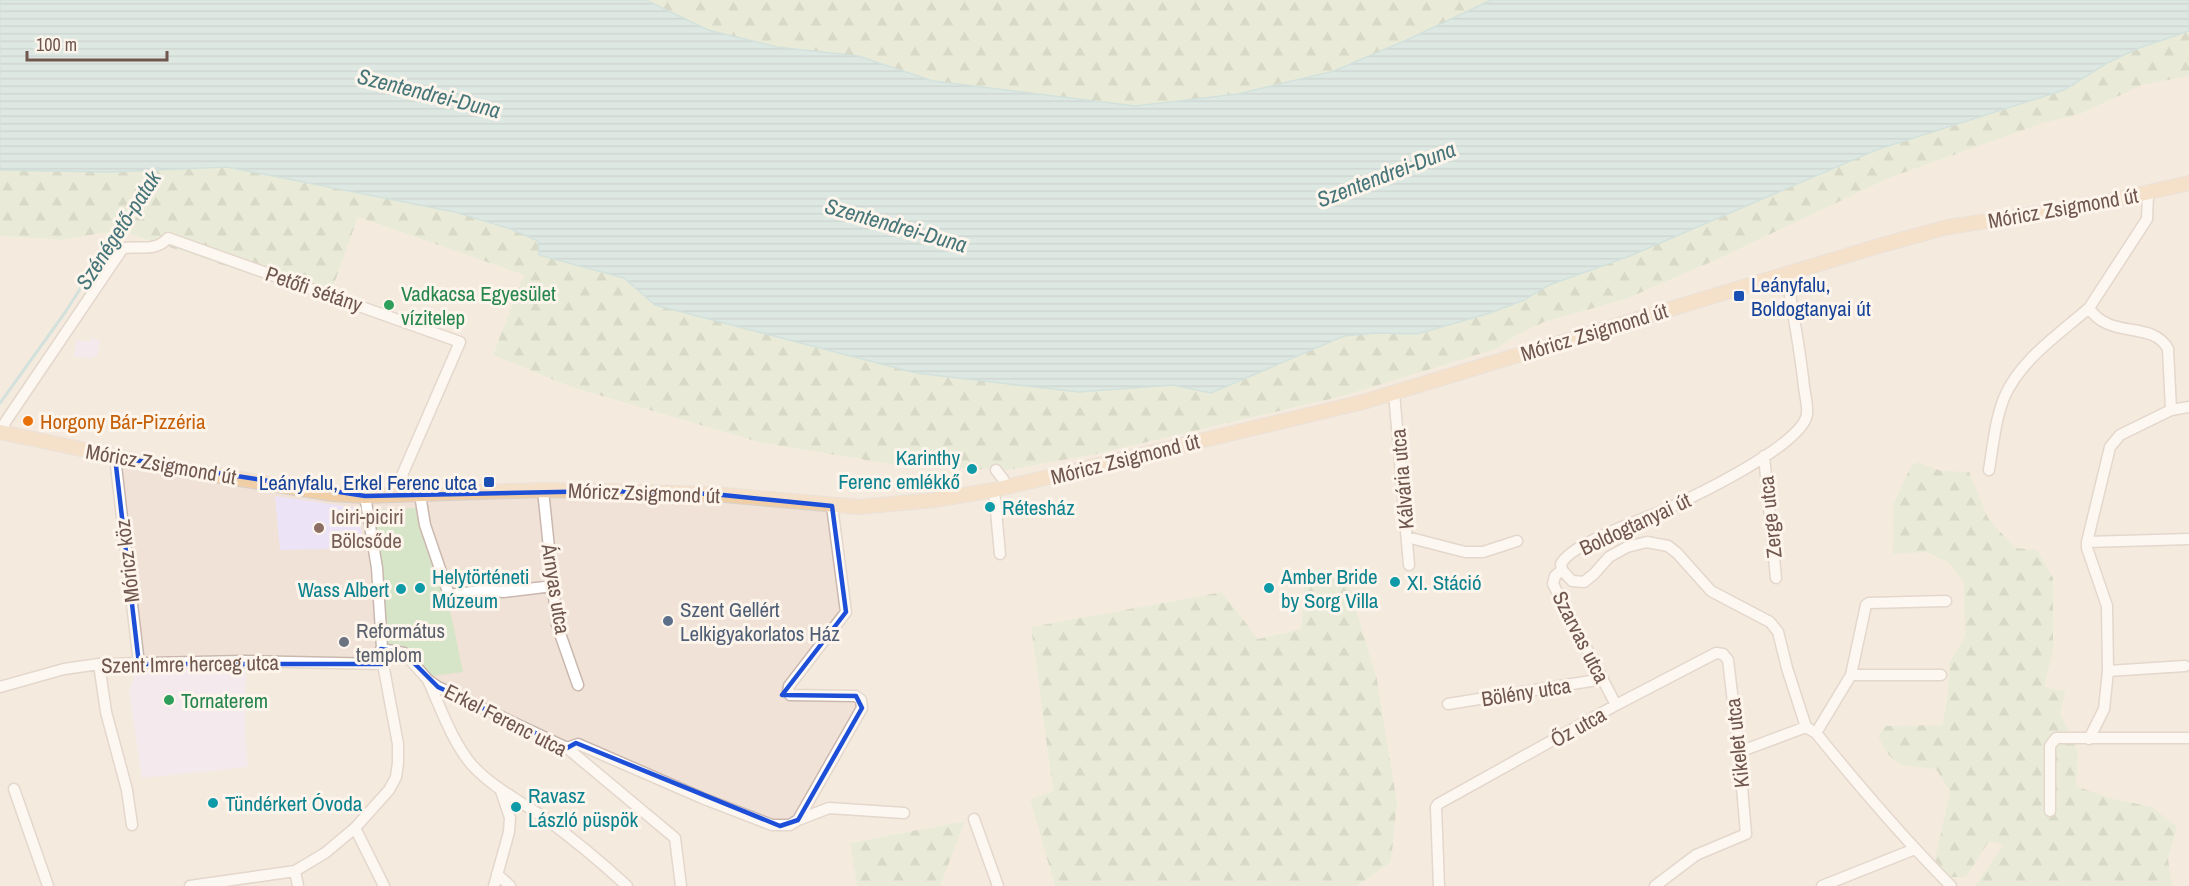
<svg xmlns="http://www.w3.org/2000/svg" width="2189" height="886" viewBox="0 0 2189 886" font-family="'Archivo Narrow',sans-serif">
<defs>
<pattern id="forest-firs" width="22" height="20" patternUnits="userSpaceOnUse" patternTransform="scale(1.5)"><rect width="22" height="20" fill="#d6e5c7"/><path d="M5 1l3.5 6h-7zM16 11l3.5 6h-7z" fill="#b2bca4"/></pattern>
<pattern id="water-rules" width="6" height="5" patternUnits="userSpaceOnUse" patternTransform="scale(1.5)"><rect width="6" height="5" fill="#bddee1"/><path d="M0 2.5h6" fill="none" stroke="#9eb7b9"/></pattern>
</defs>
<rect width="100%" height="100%" fill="#f9f1e6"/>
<path fill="#f0e2d6" d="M2189,76v810h-832l34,-24 6,-59 -20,-124 -31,-102 -41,-2 -4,54 -44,10 -35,-47 -191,35 22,164 -22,8 24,87h-115l24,-65 -113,22 6,43h-857v-650l62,4 40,-7 23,-1 203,69 30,-84 167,58 -32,80 78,32 191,56 140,23 105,4 89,-16 247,-58 153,-47 21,-14 27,-13 82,-23 94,-41 169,-80 151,-54 40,-10 62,-29z"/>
<path fill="#ede3f6" d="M92,338l8,2 -3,17 -6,-1v3l-17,-3 3,-16 13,2z
M275,496l83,12 6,40 -84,2z
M246,661l-1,72 3,34 -106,11 -13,-87 10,-27z"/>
<path fill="url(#forest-firs)" d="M646,0h845l-80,38 -77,33 -96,23 -103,12 -202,-25 -75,-25 -81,-9 -69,-17z
M2189,31v45l-47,9 -62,29 -40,10 -151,54 -169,80 -94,41 -82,23 -27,13 -21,14 -153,47 -247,58 -89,16 -105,-4 -140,-23 -191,-56 -78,-32 31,-80 -166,-58 -30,84 -203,-69 -23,1 -40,7 -62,-4v-66l109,2 118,-5 228,45 56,17 27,12 1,14 85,23 31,27 424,87 94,-7 38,8 133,-57 33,-3 147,-33 25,-15 81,-29 246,-106 188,-60 43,-27 32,-15z
M1917,462l24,9 28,1 19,46 27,30 22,2 16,28v72l-9,37 22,4 -6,22 18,39 -2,34 33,12 43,9 25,20 -9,32 4,27h-197l28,-41 -14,-4 -23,36h-16l-15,-17 15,-69 -14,-22c-34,-4 -42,1 -58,-33l8,-10 56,-1 5,-25 3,-38 15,-26 -1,-54 -16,-20 -22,-10 -33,2v-49l18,-39z
M1305,575l41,1 31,103 20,124 -6,59 -34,24h-302l-25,-87 23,-8 -22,-164 191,-35 36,47 43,-10z
M965,821l-25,65h-83l-7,-43z"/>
<path fill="#d6e5c7" d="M417,508l31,92 15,72 -32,4 -45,-29 -3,-80 -12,-57z"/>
<path fill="url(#water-rules)" stroke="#a5ced1" stroke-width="1.5" d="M0,0h646l62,30 69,17 81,9 75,25 202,25 103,-12 96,-23 77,-33 80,-38h698v31l-50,17 -32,15 -43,27 -188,60 -246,106 -81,29 -25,15 -34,13 -73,21 -40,-1 -33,3 -133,57 -38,-8 -94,7 -163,-19 -261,-68 -31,-27 -85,-23 -1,-14 -27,-12 -56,-17 -228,-45 -118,5 -109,-2z"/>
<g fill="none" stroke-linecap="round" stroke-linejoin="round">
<path stroke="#a5ced1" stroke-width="3" d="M0,403l64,-89 94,-146"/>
<defs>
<path id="minor" d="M1786,273c7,38 14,76 18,114 1,8 4,19 3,27 -3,31 -121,87 -150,99 -21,9 -86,31 -96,51l1,6 10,11 12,1 10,-8 15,-17 18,-10 20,-5 21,4 9,7 34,38 59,31 8,10 9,36 19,59 10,6c43,53 87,105 135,153
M1394,393l15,172
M2171,410l18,-3
M0,433l6,-12 117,-173c16,-2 33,4 45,-10l292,104 -67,154
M1764,456l12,122
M115,457l24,207
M996,470l7,9 3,8
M1989,470c4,-24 6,-49 15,-72 15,-37 55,-64 85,-90
M543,490l14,135 21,60
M994,490l6,64
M420,495l5,30 24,70 39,-5 15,2 50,-6
M1407,537l58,15h18l34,-11
M2087,542l102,-3
M1562,570l-7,6 -2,8 63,121
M381,649l23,4 24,27 10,7 129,61 108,90 6,48
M99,664l7,48 21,78 5,35
M2108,671l77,-5
M1851,675h90
M428,680c12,27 25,63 44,85 20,22 46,35 70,51 30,22 58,45 85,70
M0,687l64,-18 35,-5 147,-3 137,3
M1448,704l155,-25
M1816,733l35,-58 15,-70 3,-2 77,-2
M2089,739l15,-30 4,-38 -1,-65 -20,-58v-6l23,-95 10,-12 51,-25 -3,-61c-15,-29 -59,-9 -79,-41l58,-89 1,-25
M567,748l11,-4 124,54 70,27h18l8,-5 31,-12 75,5
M1739,752l67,-25
M14,789l34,97
M2050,811v-65l6,-8h133
M974,819l24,67
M798,820l64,-112 -1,-8 -5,-4 -66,-1 -2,-3 1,-6 57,-74 -14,-106
M355,828l29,58
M295,871l3,15
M497,874l13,12
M190,886l105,-15 30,-18 30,-25 34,-38 7,-13 2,-14v-19l-15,-80 -6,-96 -12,-72
M494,886l15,-54 1,-14 -9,-27
M1439,886l-3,-79 2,-3 178,-99 100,-52 7,1 5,6 11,92 7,82 -50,21 -41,31
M1822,886l93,-37"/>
<path id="major" d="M0,432l177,37 156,25 32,2 178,-6 64,1 106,3 146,13 75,-7 60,-10 369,-88 519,-157 66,-18 144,-22 97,-22"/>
</defs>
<use href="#minor" stroke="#cab8ae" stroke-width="13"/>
<use href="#major" stroke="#d7d0cd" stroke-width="16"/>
<use href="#minor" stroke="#fff" stroke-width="10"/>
<use href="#major" stroke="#f0cfa7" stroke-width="14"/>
</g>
<path d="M0 0H2189V886H0ZM115,457l250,39 242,-5 106,3 119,12 14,106 -64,83 74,1 6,12 -64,112 -18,6 -204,-83 -9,5 -129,-61 -34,-34 -23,-4 2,15h-244z" fill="#f9f1e6" fill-opacity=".55" fill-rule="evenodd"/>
<path fill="none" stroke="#1d4ed8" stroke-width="4.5" stroke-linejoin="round" d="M115,457l250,39 242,-5 106,3 119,12 14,106 -64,83 74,1 6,12 -64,112 -18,6 -204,-83 -9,5 -129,-61 -34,-34 -23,-4 2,15h-244z"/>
<g fill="#1a4fb4" stroke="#fdf5ec" stroke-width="2">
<rect x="1733" y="290" width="12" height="12" rx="3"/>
<rect x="483" y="476" width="12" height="12" rx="3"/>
</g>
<g fill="#2e9e5b" stroke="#fdf5ec" stroke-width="2">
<circle cx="389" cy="305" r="6"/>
<circle cx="169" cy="700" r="6"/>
</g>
<circle fill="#e8710a" stroke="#fdf5ec" stroke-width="2" cx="28" cy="421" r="6"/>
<g fill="#0f9aa8" stroke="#fdf5ec" stroke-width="2">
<circle cx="972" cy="469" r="6"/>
<circle cx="990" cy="507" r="6"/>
<circle cx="1395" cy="582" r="6"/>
<circle cx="420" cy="588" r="6"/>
<circle cx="1269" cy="588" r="6"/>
<circle cx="401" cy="589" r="6"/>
<circle cx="213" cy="803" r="6"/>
<circle cx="516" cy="807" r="6"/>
</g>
<circle fill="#8d6e63" stroke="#fdf5ec" stroke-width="2" cx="319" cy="528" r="6"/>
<circle fill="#5c6f8a" stroke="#fdf5ec" stroke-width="2" cx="668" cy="621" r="6"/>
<circle fill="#6b7280" stroke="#fdf5ec" stroke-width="2" cx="344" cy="642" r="6"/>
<g text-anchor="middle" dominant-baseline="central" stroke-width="6" stroke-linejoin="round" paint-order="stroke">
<g font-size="21" fill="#70574e" stroke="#fdf5ec">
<text transform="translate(2063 208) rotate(-10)">Móricz Zsigmond út</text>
<text transform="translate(314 289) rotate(19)">Petőfi sétány</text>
<text transform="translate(1594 332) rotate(-17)">Móricz Zsigmond út</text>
<text transform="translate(1125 459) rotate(-14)">Móricz Zsigmond út</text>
<text transform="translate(161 464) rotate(10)">Móricz Zsigmond út</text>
<text transform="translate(1402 479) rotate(-95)">Kálvária utca</text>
<text transform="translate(644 493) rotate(2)">Móricz Zsigmond út</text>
<text transform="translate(1770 517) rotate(-96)">Zerge utca</text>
<text transform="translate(1635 524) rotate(-25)">Boldogtanyai út</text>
<text transform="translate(127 561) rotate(-97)">Móricz köz</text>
<text transform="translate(556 589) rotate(81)">Árnyas utca</text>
<text transform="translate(1581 637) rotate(63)">Szarvas utca</text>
<text transform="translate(190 664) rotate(-1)">Szent Imre herceg utca</text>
<text transform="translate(1526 692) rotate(-9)">Bölény utca</text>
<text transform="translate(506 720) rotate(27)">Erkel Ferenc utca</text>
<text transform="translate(1578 727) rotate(-29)">Őz utca</text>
<text transform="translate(1737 743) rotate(-96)">Kikelet utca</text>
</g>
<g font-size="21" fill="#164399" stroke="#fdf5ec" text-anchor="start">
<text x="1751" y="284">Leányfalu,<tspan x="1751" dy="24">Boldogtanyai út</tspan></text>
<text x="477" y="482" text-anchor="end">Leányfalu, Erkel Ferenc utca</text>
</g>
<g font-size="21" fill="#27864d" stroke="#fdf5ec" text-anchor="start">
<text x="401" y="293">Vadkacsa Egyesület<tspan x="401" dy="24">vízitelep</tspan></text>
<text x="181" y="700">Tornaterem</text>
</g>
<g font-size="21" fill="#c56008" stroke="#fdf5ec" text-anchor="start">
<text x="40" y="421">Horgony Bár-Pizzéria</text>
</g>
<g font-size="21" fill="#0d838f" stroke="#fdf5ec" text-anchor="start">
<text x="960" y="457" text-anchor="end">Karinthy<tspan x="960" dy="24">Ferenc emlékkő</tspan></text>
<text x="1002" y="507">Rétesház</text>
<text x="432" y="576">Helytörténeti<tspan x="432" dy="24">Múzeum</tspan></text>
<text x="1281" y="576">Amber Bride<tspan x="1281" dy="24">by Sorg Villa</tspan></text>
<text x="1407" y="582">XI. Stáció</text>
<text x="389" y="589" text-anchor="end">Wass Albert</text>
<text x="528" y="795">Ravasz<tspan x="528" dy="24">László püspök</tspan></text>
<text x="225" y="803">Tündérkert Óvoda</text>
</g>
<g font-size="21" fill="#785e54" stroke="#fdf5ec" text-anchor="start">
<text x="331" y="516">Iciri-piciri<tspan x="331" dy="24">Bölcsőde</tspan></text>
</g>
<g font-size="21" fill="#4e5e75" stroke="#fdf5ec" text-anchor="start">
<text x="680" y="609">Szent Gellért<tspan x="680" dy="24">Lelkigyakorlatos Ház</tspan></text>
</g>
<g font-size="21" fill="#5b616d" stroke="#fdf5ec" text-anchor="start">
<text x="356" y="630">Református<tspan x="356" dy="24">templom</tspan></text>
</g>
<g font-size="22" font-style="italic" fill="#47767a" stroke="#fdf5ec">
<text transform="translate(429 93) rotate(14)">Szentendrei-Duna</text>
<text transform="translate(1386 174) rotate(-21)">Szentendrei-Duna</text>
<text transform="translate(896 225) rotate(16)">Szentendrei-Duna</text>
<text transform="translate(118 230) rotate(-57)">Szénégető-patak</text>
</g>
</g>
<path d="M27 51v9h140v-9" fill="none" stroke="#70574e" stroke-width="3"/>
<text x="36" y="51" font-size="18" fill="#70574e" stroke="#fdf5ec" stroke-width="4.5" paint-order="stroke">100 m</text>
</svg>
